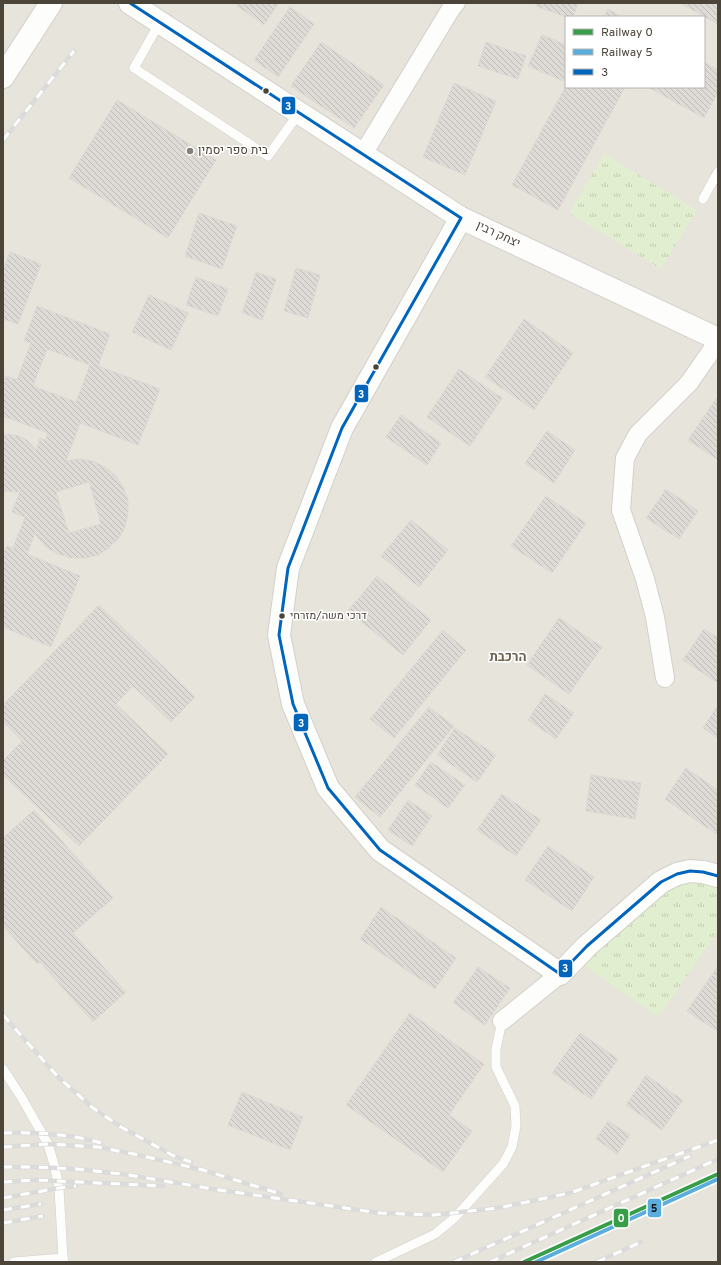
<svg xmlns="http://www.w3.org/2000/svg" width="721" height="1265" font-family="Overpass,Heebo,sans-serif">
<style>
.residential{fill:#e7e4dc;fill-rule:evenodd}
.grass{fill:url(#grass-tufts)}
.building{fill:url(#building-back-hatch);stroke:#dcd9d4;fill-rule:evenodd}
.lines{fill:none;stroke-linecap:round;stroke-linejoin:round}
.service-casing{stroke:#d2d0cb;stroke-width:10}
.minor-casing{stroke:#d2d0cb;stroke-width:20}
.tertiary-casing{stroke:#d2d0cb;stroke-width:24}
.service{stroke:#fdfdfc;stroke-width:9}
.minor{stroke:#fdfdfc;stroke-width:18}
.tertiary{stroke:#fdfdfc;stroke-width:22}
.rail-casing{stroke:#dbdbda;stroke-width:4.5}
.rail{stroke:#fff;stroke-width:3;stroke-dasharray:9;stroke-linecap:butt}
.bus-1-casing{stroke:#fff;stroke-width:6}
.bus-1{stroke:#0065bd;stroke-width:3}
.rail-1-casing{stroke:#fff;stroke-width:7}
.rail-2-casing{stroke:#fff;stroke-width:7}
.rail-1{stroke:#389d48;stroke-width:4}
.rail-2{stroke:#5aaddd;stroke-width:4}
.bus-dot{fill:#4b4439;stroke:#fff;stroke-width:1.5}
.poi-dot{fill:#868178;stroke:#fff;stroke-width:1.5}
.labels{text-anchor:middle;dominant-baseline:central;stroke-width:3;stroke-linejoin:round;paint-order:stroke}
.bus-label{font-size:11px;fill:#4b4439;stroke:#fff;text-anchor:start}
.poi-label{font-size:12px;fill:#4b4439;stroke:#fff;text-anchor:start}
.street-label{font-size:12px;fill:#4b4439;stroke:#fff}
.neighbourhood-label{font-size:13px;font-weight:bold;fill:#6e6250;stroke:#fff}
.line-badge{stroke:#fff;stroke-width:1.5}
.badge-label{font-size:11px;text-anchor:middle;font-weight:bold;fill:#fff}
.pale-badge-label{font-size:11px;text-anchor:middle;font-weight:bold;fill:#111}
</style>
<defs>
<pattern id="grass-tufts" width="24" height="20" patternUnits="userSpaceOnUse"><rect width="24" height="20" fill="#e1eecf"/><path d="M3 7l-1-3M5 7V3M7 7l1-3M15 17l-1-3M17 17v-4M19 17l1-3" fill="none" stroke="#c3cdb2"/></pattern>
<pattern id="building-back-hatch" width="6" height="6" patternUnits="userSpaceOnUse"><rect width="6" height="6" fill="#dedbd6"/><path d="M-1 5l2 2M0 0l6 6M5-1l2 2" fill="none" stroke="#c0bdb8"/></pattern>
</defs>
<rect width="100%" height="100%" fill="#f4f2ee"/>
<path class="residential" d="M 3,3 L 718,3 L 718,1262 L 3,1262 ZM 566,17 L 704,17 L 704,87 L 566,87 Z"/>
<g class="grass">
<path d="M 604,154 L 697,210 L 661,269 L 569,213 Z"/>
<path d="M 718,876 L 718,931 L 658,1017 L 575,959 L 661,882 Z"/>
</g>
<g class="building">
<path d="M 239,3 L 279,3 L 264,25 L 237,6 Z"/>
<path d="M 537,3 L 578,3 L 573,17 L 566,17 L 536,6 Z"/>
<path d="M 680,3 L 718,3 L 718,24 Z"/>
<path d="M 290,7 L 314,24 L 278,77 L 254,60 Z"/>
<path d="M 608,9 L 622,17 L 604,17 Z"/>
<path d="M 542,35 L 566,45 L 566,75 L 563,81 L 528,66 Z"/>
<path d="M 321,42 L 384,85 L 354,128 L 291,86 Z"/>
<path d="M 486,42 L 526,56 L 518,79 L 478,66 Z"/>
<path d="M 704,62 L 718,70 L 718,92 L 704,118 L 648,87 L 704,87 Z"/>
<path d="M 454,83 L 496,101 L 465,175 L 423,157 Z"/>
<path d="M 566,86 L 566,87 L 625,87 L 558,210 L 512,185 Z"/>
<path d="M 117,100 L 216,160 L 168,238 L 69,178 Z"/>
<path d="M 199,213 L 237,226 L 222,269 L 185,256 Z"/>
<path d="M 10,252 L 41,264 L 18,324 L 3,319 L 3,270 Z"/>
<path d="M 296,268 L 320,275 L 308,318 L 284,311 Z"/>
<path d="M 256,272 L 276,279 L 262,320 L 242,313 Z"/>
<path d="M 196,277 L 228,289 L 218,316 L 186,305 Z"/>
<path d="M 149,295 L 188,313 L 171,350 L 132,332 Z"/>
<path d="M 37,306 L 110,334 L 98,366 L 160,389 L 138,445 L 80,423 L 66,461 L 79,459 L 93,461 L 105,467 L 116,476 L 123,487 L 128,500 L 128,513 L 125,527 L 119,538 L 109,548 L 98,555 L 85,558 L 71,558 L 58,554 L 46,547 L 37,537 L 35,533 L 27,554 L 80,576 L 51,647 L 3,627 L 3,554 L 7,546 L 13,548 L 25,517 L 12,512 L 20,491 L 16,492 L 3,491 L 3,436 L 9,434 L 19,436 L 27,440 L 36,450 L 40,438 L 45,440 L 48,433 L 3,416 L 3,383 L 6,376 L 17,380 L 31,343 L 24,341 ZM 47,349 L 90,365 L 76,402 L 33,386 ZM 89,482 L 101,524 L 69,533 L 56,492 Z"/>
<path d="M 524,319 L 573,353 L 534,410 L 485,377 Z"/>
<path d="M 459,369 L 502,398 L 470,446 L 427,417 Z"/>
<path d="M 716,399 L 718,400 L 718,460 L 688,440 Z"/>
<path d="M 401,415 L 441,443 L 427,465 L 386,437 Z"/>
<path d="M 547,431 L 575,450 L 554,483 L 525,463 Z"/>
<path d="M 666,489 L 698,511 L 679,539 L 646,518 Z"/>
<path d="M 546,496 L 586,523 L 552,573 L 511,546 Z"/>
<path d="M 411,520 L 448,550 L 419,587 L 381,556 Z"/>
<path d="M 377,576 L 431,620 L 403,655 L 348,611 Z"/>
<path d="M 99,605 L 195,697 L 171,722 L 133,686 L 116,704 L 168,754 L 79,846 L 3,775 L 3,761 L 22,741 L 3,722 L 3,705 Z"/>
<path d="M 559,618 L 602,647 L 569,694 L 527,665 Z"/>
<path d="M 704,629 L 718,638 L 718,683 L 683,660 Z"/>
<path d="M 443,630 L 466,650 L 394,738 L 370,719 Z"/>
<path d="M 545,694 L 574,713 L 556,739 L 528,720 Z"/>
<path d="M 718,705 L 718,738 L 703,728 Z"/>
<path d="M 429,707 L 454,726 L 380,817 L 355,797 Z"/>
<path d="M 455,728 L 496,755 L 477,782 L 437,755 Z"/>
<path d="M 431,762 L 465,785 L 448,808 L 415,785 Z"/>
<path d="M 686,768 L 718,790 L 718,835 L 665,799 Z"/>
<path d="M 591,775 L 641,783 L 635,819 L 586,811 Z"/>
<path d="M 502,794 L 541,820 L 516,856 L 477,830 Z"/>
<path d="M 408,800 L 432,816 L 412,846 L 388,830 Z"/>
<path d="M 34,810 L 113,898 L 73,933 L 126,992 L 93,1022 L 40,962 L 37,964 L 3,926 L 3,838 Z"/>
<path d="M 548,846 L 594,877 L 572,911 L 525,880 Z"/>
<path d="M 381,907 L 456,958 L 435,989 L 360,939 Z"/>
<path d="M 718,966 L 718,1032 L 687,1011 Z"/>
<path d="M 478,967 L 510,988 L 485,1025 L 453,1003 Z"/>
<path d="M 410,1013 L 484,1064 L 449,1115 L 472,1131 L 443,1172 L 346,1105 Z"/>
<path d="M 580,1033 L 618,1059 L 591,1099 L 552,1073 Z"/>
<path d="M 646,1075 L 683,1100 L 662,1130 L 626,1105 Z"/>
<path d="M 242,1092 L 303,1117 L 290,1150 L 228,1125 Z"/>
<path d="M 608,1121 L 630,1135 L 617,1154 L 596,1139 Z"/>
</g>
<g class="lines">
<defs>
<g id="service">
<path d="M 160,22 L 134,68 L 268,156 L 299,113"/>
<path d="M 703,199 L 718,172"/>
<path d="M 3,1069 L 20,1095 L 48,1144 L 55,1168 L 59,1188 L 63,1258 L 64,1262"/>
<path d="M 14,1262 L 63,1258"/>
<path d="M 376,1262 L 435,1234 L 452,1220 L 460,1212 L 503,1164 L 512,1147 L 516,1126 L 515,1106 L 496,1067 L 496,1049 L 502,1021"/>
</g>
<g id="minor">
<path d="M 363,154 L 452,7 L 456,3"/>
<path d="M 665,678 L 655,617 L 645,579 L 621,510 L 625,458 L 638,434 L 689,383 L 718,341"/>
<path d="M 502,1021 L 560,974"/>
</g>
<g id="tertiary">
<path d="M 130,3 L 461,218 L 718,339"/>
<path d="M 3,77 L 51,3"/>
<path d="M 461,218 L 342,428 L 288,568 L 279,635 L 293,704 L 328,788 L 380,850 L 560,974 L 587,946 L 661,882 L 677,874 L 690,871 L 703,872 L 718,876"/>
</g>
</defs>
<use href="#service" class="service-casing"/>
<use href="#minor" class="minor-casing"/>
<use href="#tertiary" class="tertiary-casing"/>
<use href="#service" class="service"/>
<use href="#minor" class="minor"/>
<use href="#tertiary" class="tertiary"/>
<defs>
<g id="rail">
<path d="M 3,140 L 74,51"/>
<path d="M 3,1015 L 58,1077 L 93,1108 L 121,1127 L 174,1156 L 191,1162"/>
<path d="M 3,1133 C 36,1132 70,1134 101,1143"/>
<path d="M 3,1147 L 48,1144 L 98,1147 L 134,1154 L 203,1170 L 281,1194"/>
<path d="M 3,1167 L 35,1167 L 77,1169 L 122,1174 L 219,1190 L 380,1213 L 434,1215 L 498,1208 L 570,1193 L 718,1140"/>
<path d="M 3,1182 L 35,1180 L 163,1186"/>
<path d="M 3,1198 L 59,1188 L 76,1186"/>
<path d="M 3,1210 L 41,1204"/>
<path d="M 3,1223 L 43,1216"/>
<path d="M 454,1262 L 690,1156"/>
<path d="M 490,1262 L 718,1159"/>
<path d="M 597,1262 L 641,1242"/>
</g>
</defs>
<use href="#rail" class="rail-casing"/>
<use href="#rail" class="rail"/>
<defs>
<path id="bus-1" d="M 130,3 L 461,218 L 342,428 L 288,568 L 279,635 L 293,704 L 328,788 L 380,850 L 560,974 L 587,946 L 661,882 L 677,874 L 690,871 L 703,872 L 718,876"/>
</defs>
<use href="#bus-1" class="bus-1-casing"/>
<use href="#bus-1" class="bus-1"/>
<defs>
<path id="rail-1" d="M 524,1262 L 718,1174"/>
<path id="rail-2" d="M 536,1262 L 718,1179"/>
</defs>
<use href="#rail-1" class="rail-1-casing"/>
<use href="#rail-2" class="rail-2-casing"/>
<use href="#rail-1" class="rail-1"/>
<use href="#rail-2" class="rail-2"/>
</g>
<g class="bus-dot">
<circle cx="266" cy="91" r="3.5"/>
<circle cx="376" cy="367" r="3.5"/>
<circle cx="282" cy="616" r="3.5"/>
</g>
<circle class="poi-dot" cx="190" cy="151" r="4"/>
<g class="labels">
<g class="bus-label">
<text x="290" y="616">דרכי משה/מזרחי</text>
</g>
<g class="poi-label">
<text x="198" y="151">בית ספר יסמין</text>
</g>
<g class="street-label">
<text transform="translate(498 235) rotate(25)">יצחק רבין</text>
</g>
<g class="neighbourhood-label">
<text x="508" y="658">הרכבת</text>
</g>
</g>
<g class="line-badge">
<rect x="281" y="96" width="15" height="19" rx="4" fill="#0065bd"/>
<rect x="354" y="384" width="15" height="19" rx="4" fill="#0065bd"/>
<rect x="293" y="713" width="16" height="19" rx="4" fill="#0065bd"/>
<rect x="558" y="959" width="15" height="19" rx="4" fill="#0065bd"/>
<rect x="647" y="1198" width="15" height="20" rx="4" fill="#5aaddd"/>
<rect x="613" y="1208" width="16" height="20" rx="4" fill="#389d48"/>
</g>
<g class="badge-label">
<text x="288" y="110">3</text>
<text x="361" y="398">3</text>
<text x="301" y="727">3</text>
<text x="565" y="972">3</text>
<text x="621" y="1222">0</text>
</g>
<g class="pale-badge-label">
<text x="654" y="1212">5</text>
</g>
<rect width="721" height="1265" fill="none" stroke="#4b4439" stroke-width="8"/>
<rect x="565" y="16" width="140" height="72" fill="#ffffff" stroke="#b7b4b0"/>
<rect x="573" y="29" width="20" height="6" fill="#389d48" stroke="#b7b4b0"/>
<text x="601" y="36" font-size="12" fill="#4b4439">Railway 0</text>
<rect x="573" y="49" width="20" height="6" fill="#5aaddd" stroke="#b7b4b0"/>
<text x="601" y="56" font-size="12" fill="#4b4439">Railway 5</text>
<rect x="573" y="69" width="20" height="6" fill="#0065bd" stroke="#b7b4b0"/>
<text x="601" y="76" font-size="12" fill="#4b4439">3</text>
</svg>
